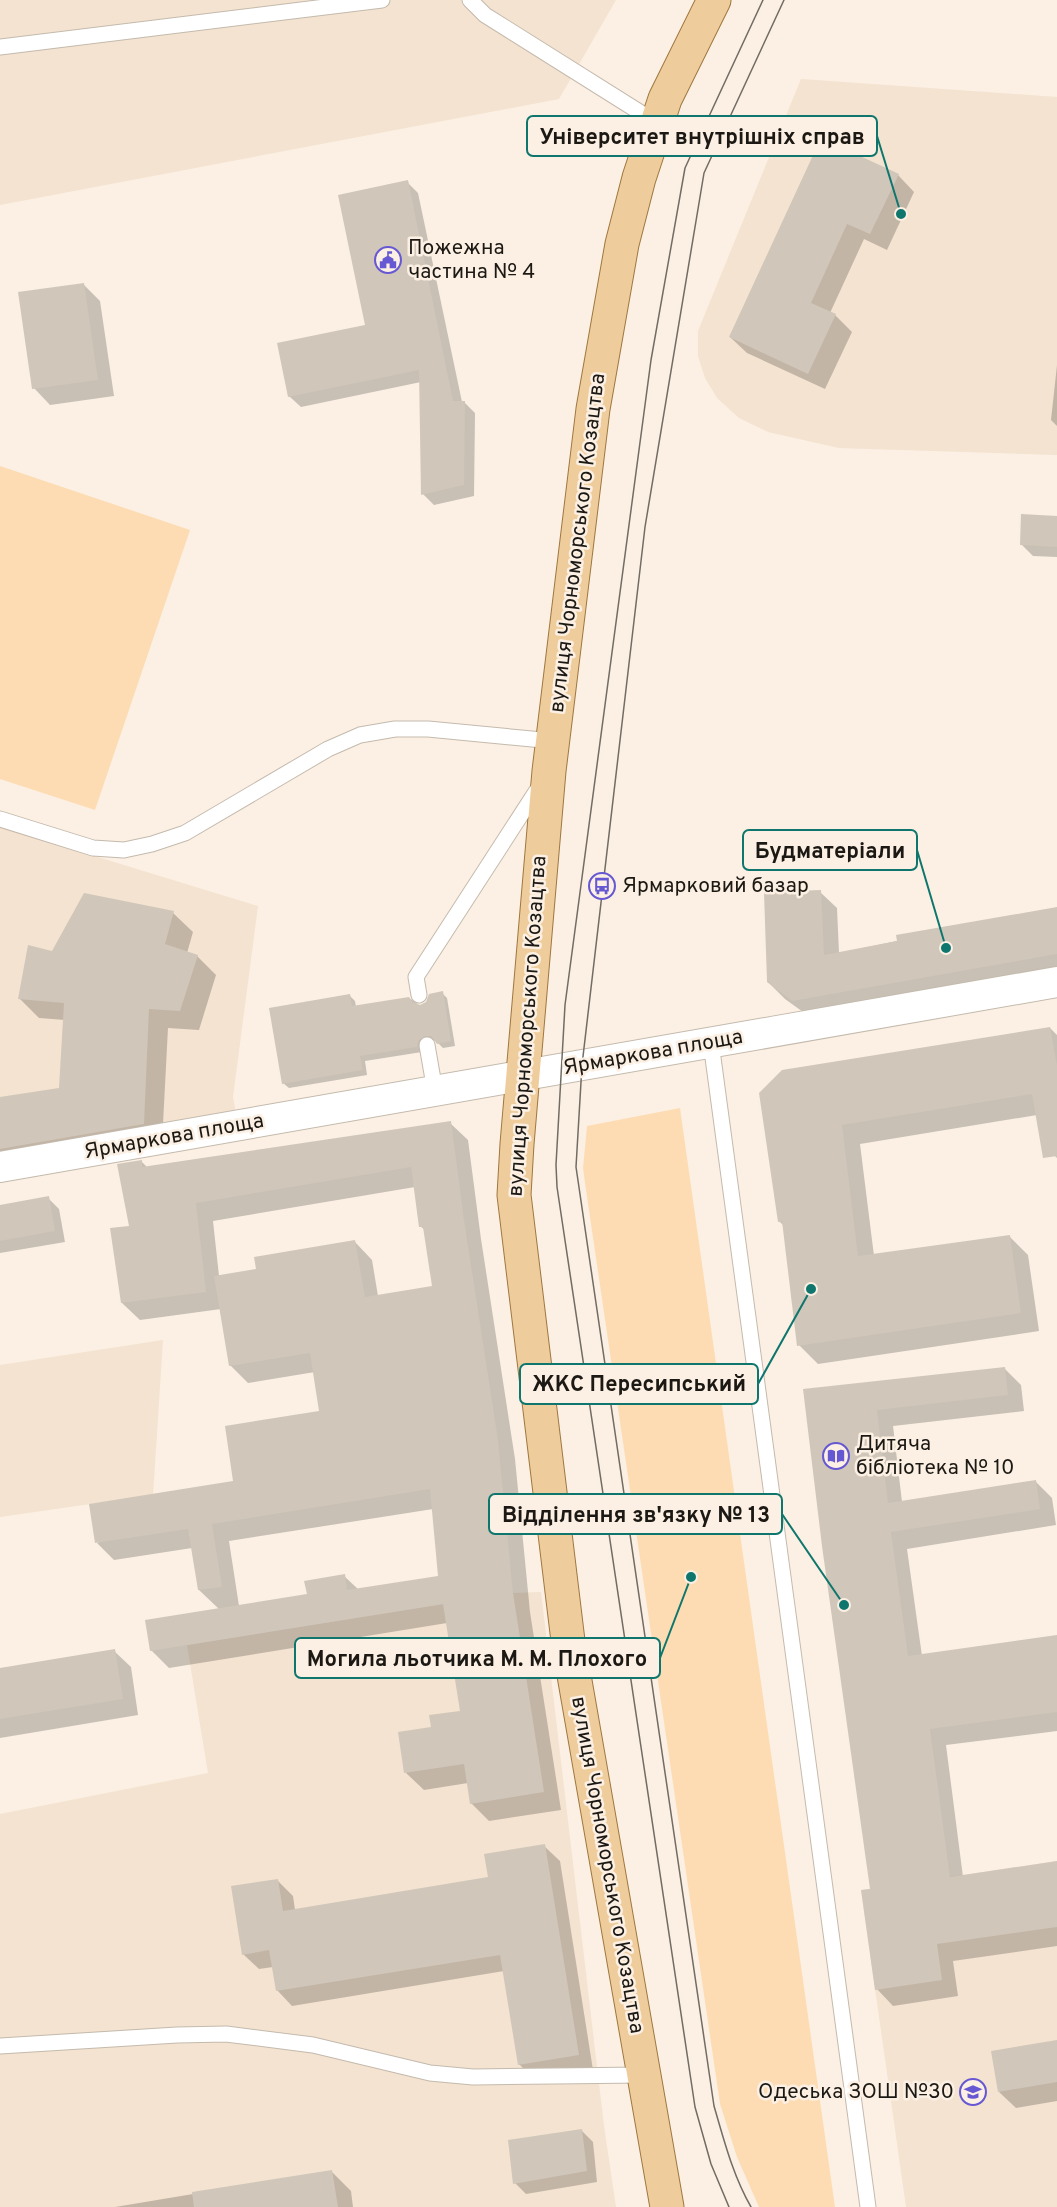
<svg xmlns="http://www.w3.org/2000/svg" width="1057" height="2207" font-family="Overpass,sans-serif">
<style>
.built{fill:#f3e3d0}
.green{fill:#fddcb3}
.shadow{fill:#0003;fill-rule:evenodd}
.building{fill:#d0c6b9}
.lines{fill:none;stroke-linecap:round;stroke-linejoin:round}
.lane-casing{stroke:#c4baad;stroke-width:17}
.street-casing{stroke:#c4baad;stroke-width:32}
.primary-casing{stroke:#9e7740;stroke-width:35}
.lane{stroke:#fff;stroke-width:15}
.street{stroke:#fff;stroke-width:30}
.primary{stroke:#efcc9b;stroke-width:33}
.tram{stroke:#726c63;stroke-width:1.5}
.labels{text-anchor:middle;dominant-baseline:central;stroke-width:5;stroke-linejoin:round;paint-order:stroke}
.poi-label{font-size:21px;fill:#1c1914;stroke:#fbf0e3;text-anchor:start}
.street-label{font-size:21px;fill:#1c1914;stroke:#fbf0e3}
.leader{fill:none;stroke:#0f766e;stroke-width:2}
.callout-dot{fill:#0f766e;stroke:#fbf0e3;stroke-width:2}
.callout{fill:#fbf0e3;stroke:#0f766e;stroke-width:2}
.callout-label{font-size:22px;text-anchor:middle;font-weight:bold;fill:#1c1914}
</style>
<rect width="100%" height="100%" fill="#fbf0e3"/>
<g class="built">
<path d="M 0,0 L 616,0 L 559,99 L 0,205 Z"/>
<path d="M 801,79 L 1057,97 L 1057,455 L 839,448 L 768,432 L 739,418 L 717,398 L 705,378 L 698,356 L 698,331 Z"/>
<path d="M 0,827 L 258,906 L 233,1097 L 240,1136 L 0,1182 Z"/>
<path d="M 163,1340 L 153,1495 L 0,1517 L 0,1365 Z"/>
<path d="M 541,1592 L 604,2126 L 616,2207 L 0,2207 L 0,1814 L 208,1773 L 187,1645 L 513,1593 Z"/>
<path d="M 1057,1861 L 1057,2207 L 906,2207 L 861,1890 Z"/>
</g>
<g class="green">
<path d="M 0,466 L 190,530 L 95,810 L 0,779 Z"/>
<path d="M 680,1108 L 835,2207 L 759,2207 L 737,2157 L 720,2104 L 585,1183 L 583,1168 L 587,1126 Z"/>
</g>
<g class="shadow">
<path d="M 821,140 L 898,175 L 914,192 L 887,250 L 864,239 L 830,313 L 835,315 L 852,332 L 825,389 L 747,353 L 730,337 Z"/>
<path d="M 407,182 L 418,193 L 462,402 L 464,402 L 475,413 L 474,496 L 434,505 L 423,494 L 421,382 L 301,407 L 289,396 L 367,326 Z"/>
<path d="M 83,284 L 100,301 L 114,396 L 50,405 L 34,388 Z"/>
<path d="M 1057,365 L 1057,426 L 1051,420 Z"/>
<path d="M 1057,517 L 1057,557 L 1033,556 L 1021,544 Z"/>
<path d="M 820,892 L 837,908 L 839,953 L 1057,908 L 1057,973 L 810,1017 L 785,999 L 768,982 Z"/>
<path d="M 173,913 L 193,932 L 187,953 L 197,956 L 216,975 L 199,1030 L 168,1028 L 162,1143 L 0,1171 L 0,1109 L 61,1090 L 65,1020 L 39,1018 L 20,999 L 52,953 Z"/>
<path d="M 442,993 L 447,998 L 455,1046 L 443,1048 L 436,1041 L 430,1040 L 422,1052 L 365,1061 L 367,1075 L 289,1088 L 283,1083 L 350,996 L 355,1001 L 356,1007 L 409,998 L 420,1006 Z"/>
<path d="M 1050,1028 L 1057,1035 L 1057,1158 L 1042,1143 L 1037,1115 L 860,1144 L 874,1256 L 1009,1236 L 1028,1255 L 1039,1331 L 818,1364 L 799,1345 L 784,1226 L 779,1221 L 761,1094 Z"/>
<path d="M 450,1123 L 468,1140 L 481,1239 L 515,1459 L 530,1612 L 561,1810 L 489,1821 L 471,1803 L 468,1783 L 424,1790 L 406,1773 L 432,1728 L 462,1712 L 447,1623 L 169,1668 L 151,1650 L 219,1609 L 199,1590 L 192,1548 L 114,1560 L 97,1543 L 235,1482 L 321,1412 L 315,1372 L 248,1383 L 230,1365 L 221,1309 L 140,1320 L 122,1303 L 141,1161 L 147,1167 ZM 415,1187 L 420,1226 L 425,1230 L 434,1288 L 378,1296 L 372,1260 L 355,1242 L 258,1270 L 219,1276 L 213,1221 ZM 433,1509 L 440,1577 L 359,1590 L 344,1576 L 308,1595 L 239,1606 L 229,1541 Z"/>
<path d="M 48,1198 L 59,1209 L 65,1242 L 0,1253 L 0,1206 Z"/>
<path d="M 1004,1368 L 1021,1385 L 1024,1411 L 893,1426 L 902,1502 L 1035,1481 L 1052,1498 L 1056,1525 L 907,1549 L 922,1656 L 1057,1637 L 1057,1731 L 946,1745 L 963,1877 L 1057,1863 L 1057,1946 L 953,1961 L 958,1996 L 893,2006 L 877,1989 L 872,1890 L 804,1390 Z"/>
<path d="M 114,1651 L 131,1667 L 138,1715 L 0,1738 L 0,1670 Z"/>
<path d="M 544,1846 L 560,1861 L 593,2070 L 534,2079 L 519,2064 L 504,1971 L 292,2006 L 277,1990 L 273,1967 L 259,1969 L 243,1954 L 278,1881 L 293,1896 L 295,1910 L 489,1879 Z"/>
<path d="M 1057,2042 L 1057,2101 L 1016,2108 L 999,2092 Z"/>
<path d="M 582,2131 L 593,2142 L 597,2182 L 526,2194 L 515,2183 Z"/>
<path d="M 331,2171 L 351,2191 L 353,2207 L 115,2207 Z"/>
</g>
<g class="building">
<path d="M 821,138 L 899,174 L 870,234 L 847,224 L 811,303 L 836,314 L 808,374 L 729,337 Z"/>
<path d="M 408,180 L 453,401 L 465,401 L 464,485 L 421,495 L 419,370 L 288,397 L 277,343 L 365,325 L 338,195 Z"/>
<path d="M 84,283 L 98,380 L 32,389 L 18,292 Z"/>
<path d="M 1021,514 L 1057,516 L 1057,547 L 1020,545 Z"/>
<path d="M 821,890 L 824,955 L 897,941 L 896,935 L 1057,907 L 1057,954 L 792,1001 L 767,982 L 764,892 Z"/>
<path d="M 84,893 L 174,911 L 165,944 L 198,955 L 180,1011 L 149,1009 L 144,1124 L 0,1149 L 0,1097 L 59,1088 L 64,1003 L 18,999 L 28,945 L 52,951 Z"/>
<path d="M 443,991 L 451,1041 L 437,1044 L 431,1036 L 425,1036 L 418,1041 L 417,1047 L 360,1056 L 363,1070 L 282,1084 L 269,1008 L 350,994 L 352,1006 L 409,997 L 412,1002 L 420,1005 L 426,1002 L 429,994 Z"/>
<path d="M 1050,1027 L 1057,1065 L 1057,1156 L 1043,1158 L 1032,1094 L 842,1125 L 858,1256 L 1010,1235 L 1021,1313 L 797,1346 L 782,1221 L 778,1222 L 759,1093 L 782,1070 Z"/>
<path d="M 451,1121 L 464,1220 L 498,1440 L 513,1593 L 544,1792 L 470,1804 L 464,1764 L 404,1773 L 398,1732 L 431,1727 L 429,1715 L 460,1711 L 443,1604 L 150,1651 L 145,1620 L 307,1594 L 304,1581 L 345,1574 L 347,1590 L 438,1576 L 430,1489 L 212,1524 L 222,1587 L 198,1590 L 188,1529 L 95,1543 L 89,1504 L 233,1481 L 225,1426 L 319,1411 L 310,1353 L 229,1366 L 214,1276 L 256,1269 L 254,1257 L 355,1240 L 365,1297 L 432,1286 L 423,1227 L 419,1227 L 411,1167 L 196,1203 L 206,1292 L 121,1303 L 110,1228 L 129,1226 L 117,1164 L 142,1160 L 142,1167 Z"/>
<path d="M 49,1196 L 55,1231 L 0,1241 L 0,1205 Z"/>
<path d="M 1005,1367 L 1008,1395 L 877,1410 L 888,1503 L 1036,1480 L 1040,1509 L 891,1532 L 908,1656 L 1057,1635 L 1057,1712 L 930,1729 L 950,1877 L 1057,1861 L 1057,1927 L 937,1944 L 942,1980 L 875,1990 L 861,1890 L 870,1889 L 822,1546 L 803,1389 Z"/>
<path d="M 115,1649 L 123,1699 L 0,1719 L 0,1668 Z"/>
<path d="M 545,1844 L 579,2055 L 518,2065 L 500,1955 L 276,1991 L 269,1950 L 242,1955 L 231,1886 L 278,1879 L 283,1911 L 488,1877 L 484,1854 Z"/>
<path d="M 1057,2040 L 1057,2082 L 998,2092 L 991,2051 Z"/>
<path d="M 582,2129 L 587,2171 L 513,2184 L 508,2140 Z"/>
<path d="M 332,2170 L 338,2207 L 194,2207 L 192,2192 Z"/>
</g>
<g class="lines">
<defs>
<g id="lane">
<path d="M 470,0 L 485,15 L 657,123"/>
<path d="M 0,47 L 382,0"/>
<path d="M 0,819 L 93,848 L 124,850 L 152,844 L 185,833 L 328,749 L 360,735 L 395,729 L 428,729 L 553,741"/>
<path d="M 419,995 L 416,977 L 541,784"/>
<path d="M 711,1043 L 868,2207"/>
<path d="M 427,1045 L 435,1091"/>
<path d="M 0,2046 L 177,2035 L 226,2034 L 313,2045 L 430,2073 L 473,2077 L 643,2075"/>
</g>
<path id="street" d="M 0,1167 L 1057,982"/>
<path id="primary" d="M 667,2207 L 568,1641 L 514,1195 L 517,1144 L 549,771 L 593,409 L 622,244 L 639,178 L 665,99 L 714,0"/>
</defs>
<use href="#lane" class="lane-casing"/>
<use href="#street" class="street-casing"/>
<use href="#primary" class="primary-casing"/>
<use href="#lane" class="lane"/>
<use href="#street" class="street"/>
<use href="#primary" class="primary"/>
<g class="tram">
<path d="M 729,2207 L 711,2164 L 695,2107 L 557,1187 L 556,1165 L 565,1005 L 651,360 L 685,168 L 763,0"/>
<path d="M 751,2207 C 733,2176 724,2140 714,2106 L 576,1167 L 582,1065 L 645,527 L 704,173 L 784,0"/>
</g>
</g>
<defs>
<symbol id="civic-ring" viewBox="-11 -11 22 22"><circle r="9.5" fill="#fbf0e3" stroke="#6658d2" stroke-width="1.5"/><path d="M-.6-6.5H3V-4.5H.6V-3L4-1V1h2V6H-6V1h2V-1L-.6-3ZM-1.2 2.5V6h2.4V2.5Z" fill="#6658d2"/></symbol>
<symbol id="bus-ring" viewBox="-11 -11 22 22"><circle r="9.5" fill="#fbf0e3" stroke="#6658d2" stroke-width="1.5"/><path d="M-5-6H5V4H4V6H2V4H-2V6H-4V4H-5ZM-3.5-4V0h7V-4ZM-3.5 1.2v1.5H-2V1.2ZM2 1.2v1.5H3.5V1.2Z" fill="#6658d2"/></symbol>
<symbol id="library-ring" viewBox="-11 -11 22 22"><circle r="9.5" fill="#fbf0e3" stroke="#6658d2" stroke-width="1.5"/><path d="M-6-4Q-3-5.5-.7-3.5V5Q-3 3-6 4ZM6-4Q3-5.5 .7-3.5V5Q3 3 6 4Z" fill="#6658d2"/></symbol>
<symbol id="school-ring" viewBox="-11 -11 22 22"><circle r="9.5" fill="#fbf0e3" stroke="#6658d2" stroke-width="1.5"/><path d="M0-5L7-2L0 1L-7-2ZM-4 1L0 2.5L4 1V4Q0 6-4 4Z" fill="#6658d2"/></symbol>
</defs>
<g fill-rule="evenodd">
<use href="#civic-ring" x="373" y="245" width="30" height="30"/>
<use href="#bus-ring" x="587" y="871" width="30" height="30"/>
<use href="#library-ring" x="821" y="1441" width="30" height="30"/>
<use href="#school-ring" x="958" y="2077" width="30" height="30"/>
</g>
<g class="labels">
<g class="poi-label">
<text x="408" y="248">Пожежна<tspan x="408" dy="24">частина № 4</tspan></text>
<text x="622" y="886">Ярмарковий базар</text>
<text x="856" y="1444">Дитяча<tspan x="856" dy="24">бібліотека № 10</tspan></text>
<text x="954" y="2092" text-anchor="end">Одеська ЗОШ №30</text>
</g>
<g class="street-label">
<text transform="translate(578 543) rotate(-83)">вулиця Чорноморського Козацтва</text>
<text transform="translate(528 1026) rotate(-86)">вулиця Чорноморського Козацтва</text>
<text transform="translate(653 1053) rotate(-10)">Ярмаркова площа</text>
<text transform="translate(174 1137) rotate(-10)">Ярмаркова площа</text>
<text transform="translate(607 1865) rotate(80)">вулиця Чорноморського Козацтва</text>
</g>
</g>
<path class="leader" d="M901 214L877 136M946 948L917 850M811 1289L758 1384M844 1605L782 1514M691 1577L660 1658"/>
<g class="callout-dot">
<circle cx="901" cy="214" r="6"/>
<circle cx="946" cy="948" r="6"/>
<circle cx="811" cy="1289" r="6"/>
<circle cx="844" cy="1605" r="6"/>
<circle cx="691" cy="1577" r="6"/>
</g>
<g class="callout">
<rect x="527" y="116" width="350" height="40" rx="6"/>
<rect x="743" y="830" width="174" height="40" rx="6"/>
<rect x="520" y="1364" width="238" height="40" rx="6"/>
<rect x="489" y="1494" width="293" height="40" rx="6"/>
<rect x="295" y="1638" width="365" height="40" rx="6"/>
</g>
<g class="callout-label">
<text x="702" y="144">Університет внутрішніх справ</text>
<text x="830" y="858">Будматеріали</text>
<text x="639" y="1391">ЖКС Пересипський</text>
<text x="636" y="1522">Відділення зв'язку № 13</text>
<text x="477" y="1666">Могила льотчика М. М. Плохого</text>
</g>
</svg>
